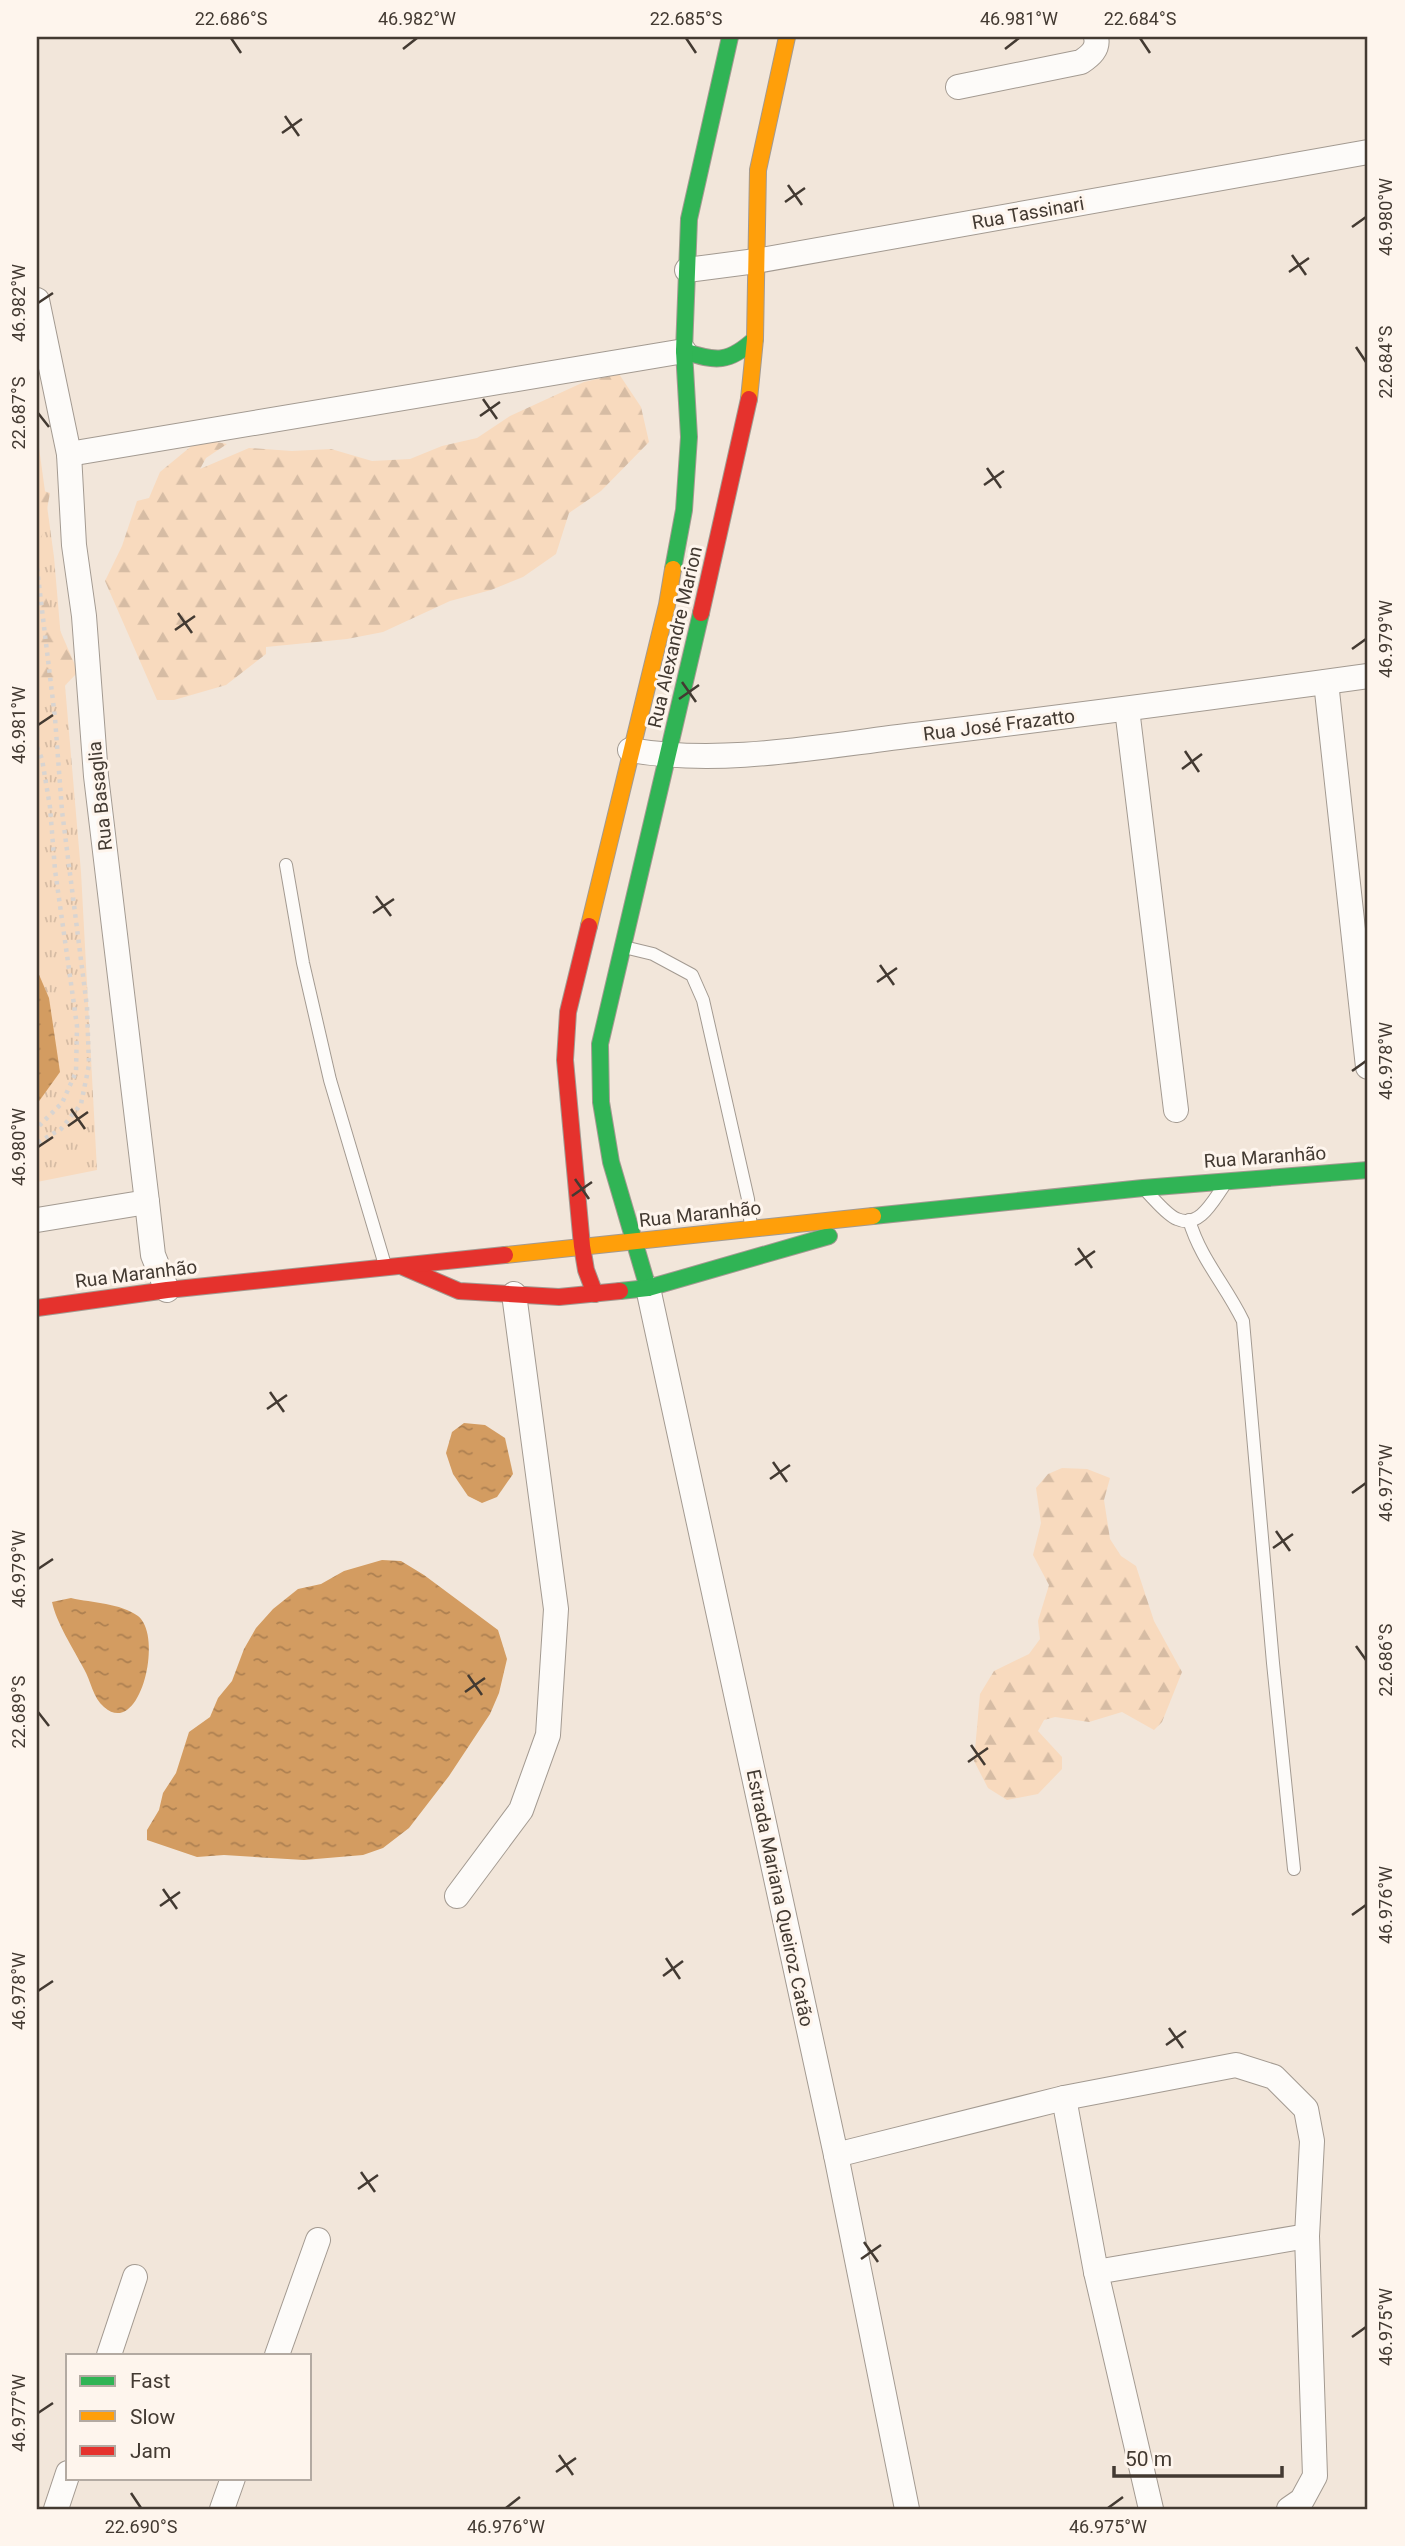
<svg xmlns="http://www.w3.org/2000/svg" width="1405" height="2546" font-family="Roboto,sans-serif">
<style>
.grass{fill:url(#grass-tufts)}
.forest{fill:url(#forest-firs)}
.water{fill:url(#water-ripples)}
.lines{fill:none;stroke-linecap:round;stroke-linejoin:round}
.lane-casing{stroke:#a39a91;stroke-width:14}
.street-casing{stroke:#a39a91;stroke-width:26}
.fast-casing{stroke:#a39a91;stroke-width:18}
.slow-casing{stroke:#a39a91;stroke-width:18}
.jam-casing{stroke:#a39a91;stroke-width:18}
.path{stroke:#d8d4d1;stroke-width:4.5;stroke-dasharray:3.5 5;stroke-linecap:butt}
.lane{stroke:#fdfbf9;stroke-width:12}
.street{stroke:#fdfbf9;stroke-width:24}
.fast{stroke:#30b455;stroke-width:16}
.slow{stroke:#ff9f0a;stroke-width:16}
.jam{stroke:#e5322d;stroke-width:16}
.ticks{fill:none;stroke:#433a32;stroke-width:2.5}
.labels{text-anchor:middle;dominant-baseline:central;stroke-width:6;stroke-linejoin:round;paint-order:stroke}
.street-label{font-size:19px;fill:#433a32;stroke:#fef5ed}
.neatline{fill:none;stroke:#433a32;stroke-width:2.5}
.ticks-label{font-size:18px;text-anchor:middle;fill:#433a32}
</style>
<defs>
<pattern id="grass-tufts" width="24" height="20" patternUnits="userSpaceOnUse" patternTransform="scale(1.75)"><rect width="24" height="20" fill="#f8dabe"/><path d="M3 7l-1-3M5 7V3M7 7l1-3M15 17l-1-3M17 17v-4M19 17l1-3" fill="none" stroke="#d6bca4"/></pattern>
<pattern id="forest-firs" width="22" height="20" patternUnits="userSpaceOnUse" patternTransform="scale(1.75)"><rect width="22" height="20" fill="#f8dabe"/><path d="M5 1l3.5 6h-7zM16 11l3.5 6h-7z" fill="#d6bca4"/></pattern>
<pattern id="water-ripples" width="26" height="14" patternUnits="userSpaceOnUse" patternTransform="scale(1.75)"><rect width="26" height="14" fill="#d39c61"/><path d="M2 4q2-2 4 0t4 0M15 11q2-2 4 0t4 0" fill="none" stroke="#ad8051"/></pattern>
</defs>
<rect width="100%" height="100%" fill="#f2e6da"/>
<path class="grass" d="M 37,433 L 54,557 L 81,872 L 97,1170 L 37,1182 Z"/>
<g class="forest">
<path d="M 619,374 L 641,407 L 649,442 L 601,491 L 569,513 L 556,554 L 523,577 L 491,590 L 450,601 L 383,632 L 347,639 L 266,647 L 266,654 L 226,685 L 174,700 L 157,700 L 105,581 L 122,546 L 137,501 L 149,498 L 160,472 L 200,439 L 227,444 L 206,458 L 200,469 L 249,448 L 292,451 L 331,449 L 372,461 L 410,459 L 442,446 L 477,438 L 510,416 L 584,382 Z"/>
<path d="M 37,479 L 44,491 L 50,493 L 37,563 Z"/>
<path d="M 37,577 L 78,672 L 54,697 L 37,700 Z"/>
<path d="M 1062,1468 L 1087,1469 L 1110,1478 L 1104,1500 L 1110,1539 L 1121,1556 L 1136,1566 L 1154,1621 L 1182,1672 L 1162,1722 L 1154,1730 L 1122,1712 L 1089,1722 L 1055,1717 L 1044,1720 L 1038,1731 L 1062,1757 L 1062,1769 L 1038,1794 L 1007,1800 L 988,1788 L 974,1761 L 980,1694 L 994,1671 L 1029,1654 L 1040,1639 L 1038,1621 L 1049,1585 L 1033,1555 L 1041,1523 L 1036,1488 L 1048,1474 Z"/>
</g>
<g class="water">
<path d="M 37,970 L 49,998 L 60,1072 L 37,1104 Z"/>
<path d="M 464,1423 L 485,1425 L 505,1438 L 513,1474 L 497,1497 L 482,1503 L 468,1496 L 453,1474 L 446,1453 L 452,1432 Z"/>
<path d="M 382,1560 L 401,1561 L 424,1575 L 498,1630 L 507,1659 L 499,1693 L 490,1714 L 449,1776 L 409,1828 L 383,1848 L 363,1855 L 304,1860 L 224,1855 L 197,1857 L 147,1840 L 147,1830 L 159,1810 L 163,1793 L 176,1773 L 189,1732 L 210,1717 L 218,1698 L 232,1681 L 244,1649 L 256,1628 L 273,1609 L 298,1589 L 321,1584 L 344,1571 Z"/>
<path d="M 71,1598 C 93,1603 120,1603 138,1616 C 164,1636 140,1739 104,1707 C 93,1698 91,1681 84,1669 C 74,1650 56,1622 52,1602 Z"/>
</g>
<g class="lines">
<defs>
<g id="lane">
<path d="M 286,865 L 303,963 L 330,1080 L 385,1265"/>
<path d="M 624,947 L 653,954 L 692,975 L 703,1000 L 748,1199 L 751,1228"/>
<path d="M 1148,1193 C 1156,1201 1167,1215 1177,1219 C 1199,1229 1213,1201 1223,1187"/>
<path d="M 1189,1220 C 1201,1260 1225,1284 1243,1321 L 1273,1663 L 1294,1869"/>
</g>
<g id="street">
<path d="M 958,87 L 1081,62 C 1090,56 1099,49 1096,37"/>
<path d="M 687,270 L 756,261 L 1368,152"/>
<path d="M 37,300 L 69,454 L 74,545 L 84,616 L 96,776 L 147,1202 L 153,1255 L 167,1290"/>
<path d="M 69,454 L 684,351"/>
<path d="M 1326,682 L 1368,1067"/>
<path d="M 1127,709 L 1176,1110"/>
<path d="M 630,750 C 724,766 821,746 915,735 C 1066,717 1217,697 1368,676"/>
<path d="M 37,1220 L 147,1202"/>
<path d="M 648,1288 L 836,2155 L 907,2509"/>
<path d="M 457,1896 L 521,1810 L 548,1735 L 556,1609 L 514,1294"/>
<path d="M 1064,2098 L 1096,2272 L 1151,2509"/>
<path d="M 836,2155 L 1064,2098 L 1236,2065 L 1274,2077 L 1306,2109 L 1312,2141 L 1307,2236 L 1315,2476 L 1302,2500 L 1289,2509"/>
<path d="M 1096,2272 L 1307,2236"/>
<path d="M 109,2355 L 135,2277"/>
<path d="M 277,2355 L 318,2240"/>
<path d="M 56,2509 L 68,2473"/>
<path d="M 222,2509 L 233,2478"/>
</g>
<g id="fast">
<path d="M 684,351 C 716,362 729,363 755,339"/>
<path d="M 673,569 L 684,510 L 689,437 L 684,351 L 689,219 L 730,37"/>
<path d="M 873,1216 L 1143,1188 L 1368,1170"/>
<path d="M 648,1288 L 611,1162 L 601,1102 L 600,1044 L 701,613"/>
<path d="M 620,1291 L 648,1288 L 829,1236"/>
</g>
<g id="slow">
<path d="M 749,399 L 755,339 L 758,170 L 787,37"/>
<path d="M 589,926 L 667,605 L 673,569"/>
<path d="M 505,1255 L 873,1216"/>
</g>
<g id="jam">
<path d="M 701,613 L 749,399"/>
<path d="M 589,926 L 568,1012 L 565,1060 L 582,1246 L 586,1270 L 595,1294"/>
<path d="M 403,1267 L 459,1291 L 559,1297 L 620,1291"/>
<path d="M 37,1308 L 167,1290 L 505,1255"/>
</g>
</defs>
<use href="#lane" class="lane-casing"/>
<use href="#street" class="street-casing"/>
<use href="#fast" class="fast-casing"/>
<use href="#slow" class="slow-casing"/>
<use href="#jam" class="jam-casing"/>
<g class="path">
<path d="M 37,568 L 55,718 L 62,811 L 87,1007 L 89,1065 L 81,1104 L 61,1129 L 37,1143"/>
<path d="M 37,747 L 42,759 L 50,807 L 55,870 L 77,1026 L 76,1072 L 62,1103 L 37,1128"/>
</g>
<use href="#lane" class="lane"/>
<use href="#street" class="street"/>
<use href="#fast" class="fast"/>
<use href="#slow" class="slow"/>
<use href="#jam" class="jam"/>
</g>
<path class="ticks" d="M 231,38 L 241,53M 686,38 L 696,53M 1140,38 L 1150,53M 403,49 L 417,38M 1005,49 L 1019,38M 285,116 L 299,136M 282,133 L 302,119M 788,185 L 802,205M 785,202 L 805,188M 1352,227 L 1366,217M 1292,255 L 1306,275M 1289,272 L 1309,258M 38,303 L 53,293M 1356,347 L 1366,362M 483,399 L 497,419M 38,413 L 49,427M 480,416 L 500,402M 987,468 L 1001,488M 984,485 L 1004,471M 178,613 L 192,633M 175,630 L 195,616M 1352,649 L 1366,639M 682,682 L 696,702M 679,699 L 699,685M 38,725 L 53,715M 1185,751 L 1199,772M 1182,769 L 1202,754M 376,896 L 391,916M 373,913 L 394,899M 880,965 L 894,985M 877,982 L 897,968M 1352,1071 L 1366,1061M 71,1109 L 85,1129M 68,1126 L 88,1112M 38,1147 L 53,1137M 575,1179 L 589,1199M 572,1196 L 592,1182M 1078,1248 L 1092,1268M 1075,1265 L 1095,1251M 270,1392 L 284,1412M 267,1409 L 287,1395M 773,1462 L 787,1482M 770,1479 L 790,1465M 1352,1493 L 1366,1483M 1276,1531 L 1290,1551M 1273,1548 L 1293,1534M 38,1569 L 53,1559M 1356,1646 L 1366,1660M 468,1675 L 482,1695M 465,1692 L 485,1678M 38,1712 L 49,1726M 971,1745 L 985,1765M 968,1762 L 988,1748M 163,1889 L 177,1909M 160,1906 L 180,1892M 1352,1915 L 1366,1905M 666,1958 L 680,1979M 663,1976 L 683,1961M 38,1991 L 53,1981M 1169,2028 L 1183,2048M 1166,2045 L 1186,2031M 361,2172 L 375,2192M 358,2189 L 378,2175M 864,2242 L 878,2262M 861,2259 L 881,2245M 1352,2337 L 1366,2327M 38,2413 L 53,2403M 559,2455 L 573,2475M 556,2472 L 576,2458M 131,2493 L 141,2508M 506,2508 L 520,2497M 1108,2508 L 1123,2497"/>
<g class="labels">
<g class="street-label">
<text transform="translate(1028 213) rotate(-10)">Rua Tassinari</text>
<text transform="translate(675 637) rotate(-77)">Rua Alexandre Marion</text>
<text transform="translate(999 725) rotate(-7)">Rua José Frazatto</text>
<text transform="translate(100 796) rotate(-96)">Rua Basaglia</text>
<text transform="translate(1265 1157) rotate(-4)">Rua Maranhão</text>
<text transform="translate(700 1214) rotate(-6)">Rua Maranhão</text>
<text transform="translate(136 1274) rotate(-7)">Rua Maranhão</text>
<text transform="translate(780 1898) rotate(78)">Estrada Mariana Queiroz Catão</text>
</g>
</g>
<rect width="1405" height="2546" fill="none" stroke="#fef5ed" stroke-width="77"/>
<rect x="66" y="2354" width="245" height="126" fill="#fef5ed" stroke="#b3aaa2" stroke-width="2"/>
<rect x="80" y="2376" width="35" height="10" fill="#30b455" stroke="#b3aaa2" stroke-width="2"/>
<text x="130" y="2388" font-size="21" fill="#433a32">Fast</text>
<rect x="80" y="2411" width="35" height="10" fill="#ff9f0a" stroke="#b3aaa2" stroke-width="2"/>
<text x="130" y="2424" font-size="21" fill="#433a32">Slow</text>
<rect x="80" y="2446" width="35" height="10" fill="#e5322d" stroke="#b3aaa2" stroke-width="2"/>
<text x="130" y="2458" font-size="21" fill="#433a32">Jam</text>
<path d="M1114 2466v10h168v-10" fill="none" stroke="#433a32" stroke-width="3.5"/>
<text x="1125" y="2466" font-size="21" fill="#433a32" stroke="#fef5ed" stroke-width="5" paint-order="stroke">50 m</text>
<rect x="38" y="38" width="1328" height="2470" class="neatline"/>
<g class="ticks-label">
<text x="231" y="25">22.686°S</text>
<text x="417" y="25">46.982°W</text>
<text x="686" y="25">22.685°S</text>
<text x="1019" y="25">46.981°W</text>
<text x="1140" y="25">22.684°S</text>
<text transform="translate(1386 217) rotate(-90)" y="6">46.980°W</text>
<text transform="translate(19 303) rotate(-90)" y="6">46.982°W</text>
<text transform="translate(1386 362) rotate(-90)" y="6">22.684°S</text>
<text transform="translate(19 413) rotate(-90)" y="6">22.687°S</text>
<text transform="translate(1386 639) rotate(-90)" y="6">46.979°W</text>
<text transform="translate(19 725) rotate(-90)" y="6">46.981°W</text>
<text transform="translate(1386 1061) rotate(-90)" y="6">46.978°W</text>
<text transform="translate(19 1147) rotate(-90)" y="6">46.980°W</text>
<text transform="translate(1386 1483) rotate(-90)" y="6">46.977°W</text>
<text transform="translate(19 1569) rotate(-90)" y="6">46.979°W</text>
<text transform="translate(1386 1660) rotate(-90)" y="6">22.686°S</text>
<text transform="translate(19 1712) rotate(-90)" y="6">22.689°S</text>
<text transform="translate(1386 1905) rotate(-90)" y="6">46.976°W</text>
<text transform="translate(19 1991) rotate(-90)" y="6">46.978°W</text>
<text transform="translate(1386 2327) rotate(-90)" y="6">46.975°W</text>
<text transform="translate(19 2413) rotate(-90)" y="6">46.977°W</text>
<text x="141" y="2533">22.690°S</text>
<text x="506" y="2533">46.976°W</text>
<text x="1108" y="2533">46.975°W</text>
</g>
</svg>
